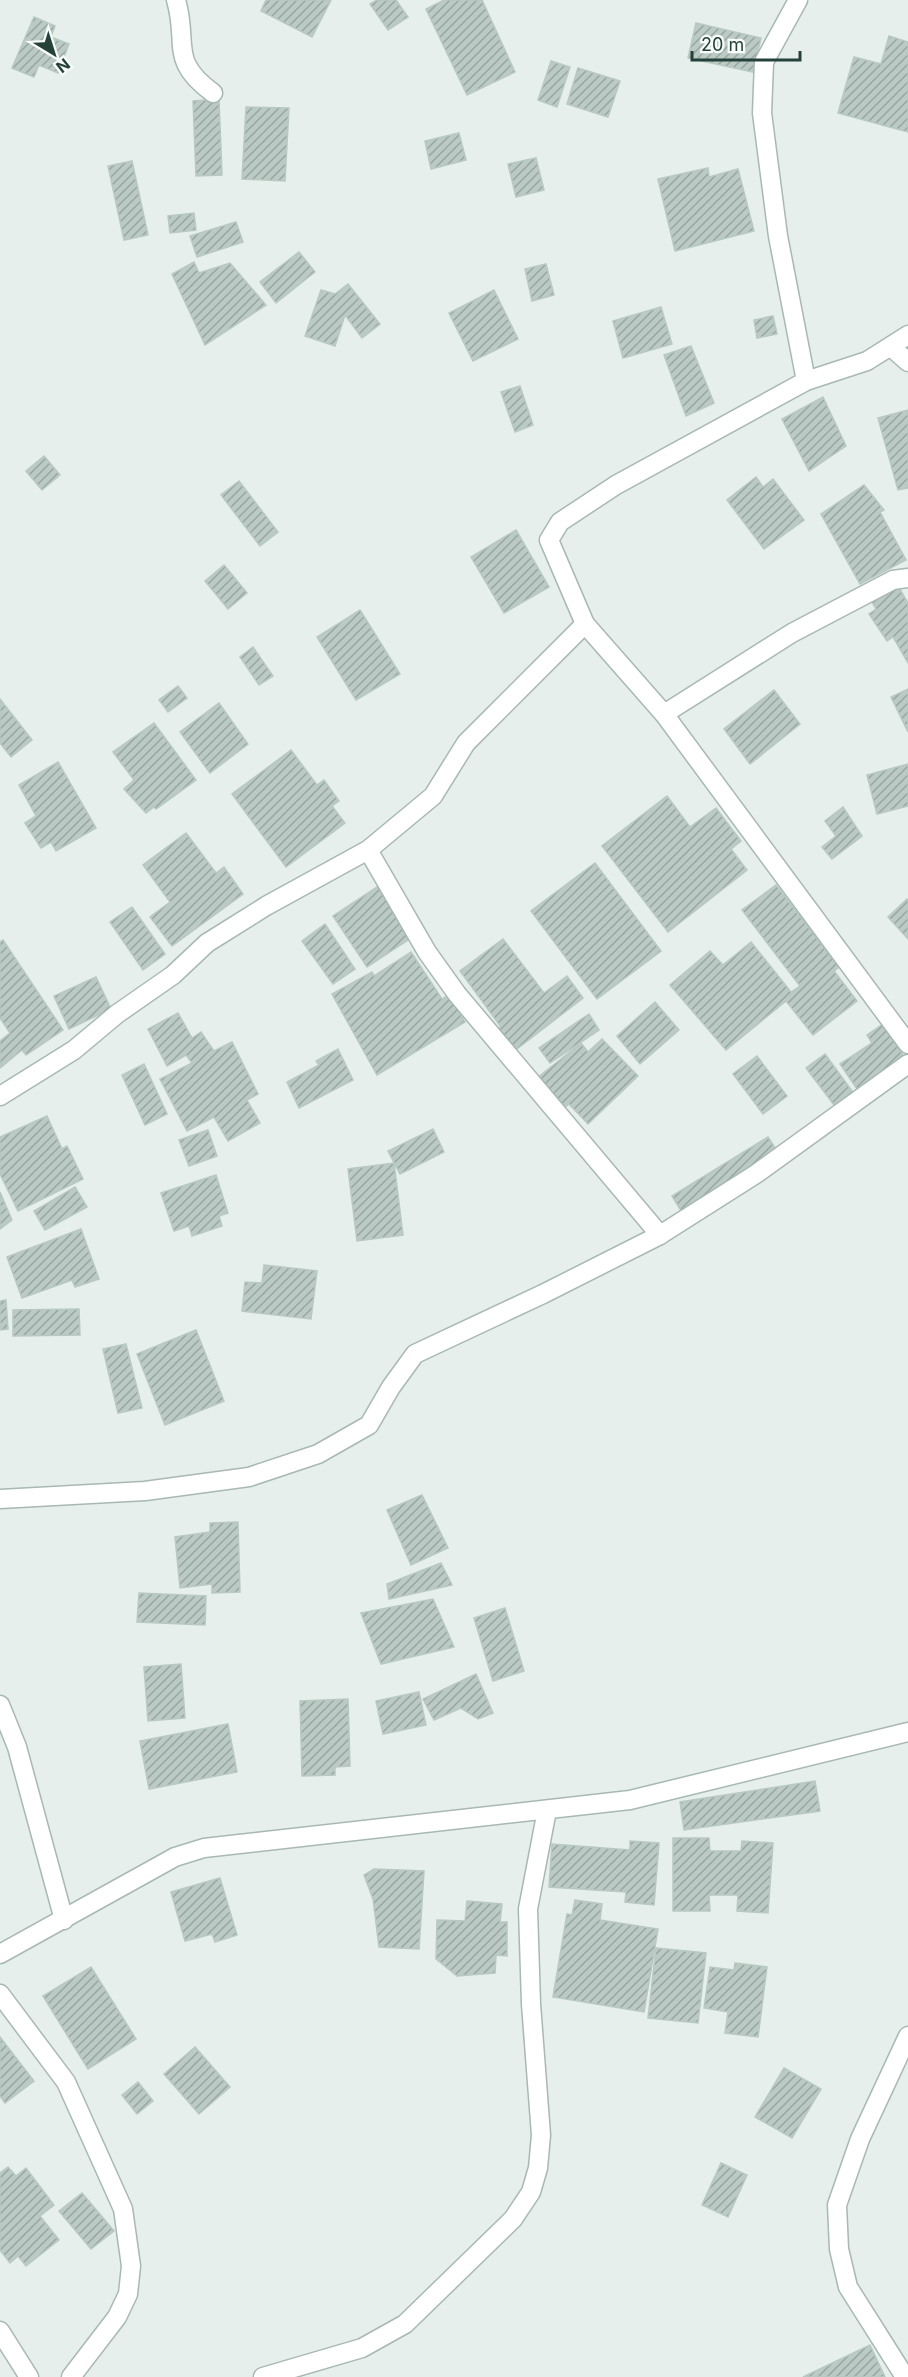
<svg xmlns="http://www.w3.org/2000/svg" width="908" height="2377" font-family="Inter,sans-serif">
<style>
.building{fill:url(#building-hatch);stroke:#b8c9c2;stroke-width:1.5}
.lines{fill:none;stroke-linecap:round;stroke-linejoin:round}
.street-casing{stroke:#a8b8b2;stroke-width:21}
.street{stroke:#fff;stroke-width:18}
</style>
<defs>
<pattern id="building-hatch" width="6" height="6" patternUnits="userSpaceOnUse" patternTransform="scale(1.5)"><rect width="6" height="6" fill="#bbcac4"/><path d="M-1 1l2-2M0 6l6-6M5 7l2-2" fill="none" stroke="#98a6a0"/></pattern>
</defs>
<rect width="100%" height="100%" fill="#e6efeb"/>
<g class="building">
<path d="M 266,0 L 331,0 L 312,37 L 261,11 Z"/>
<path d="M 377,0 L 396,0 L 408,17 L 388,30 L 370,4 Z"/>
<path d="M 444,0 L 482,0 L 515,72 L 467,95 L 426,9 Z"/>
<path d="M 34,17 L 55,26 L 51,37 L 69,44 L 58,73 L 39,65 L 34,77 L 12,68 Z"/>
<path d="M 696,23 L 761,38 L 753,72 L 688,58 Z"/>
<path d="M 889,36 L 908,42 L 908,132 L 838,113 L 854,57 L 881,64 Z"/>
<path d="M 551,61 L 570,67 L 557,107 L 538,100 Z"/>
<path d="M 578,68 L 620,81 L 608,117 L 567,104 Z"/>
<path d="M 219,99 L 222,175 L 196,176 L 193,101 Z"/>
<path d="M 246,107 L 289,108 L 285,181 L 242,179 Z"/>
<path d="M 459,133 L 466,160 L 431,169 L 425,141 Z"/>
<path d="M 536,158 L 544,190 L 516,197 L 508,164 Z"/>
<path d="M 132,161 L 148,235 L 124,240 L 108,166 Z"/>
<path d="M 708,168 L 709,177 L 738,169 L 754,231 L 675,251 L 658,179 Z"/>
<path d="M 194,213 L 196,230 L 170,233 L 168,216 Z"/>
<path d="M 236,222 L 243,242 L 197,257 L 190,236 Z"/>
<path d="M 299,252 L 315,272 L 276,303 L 260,282 Z"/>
<path d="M 194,262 L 199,273 L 230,263 L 266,305 L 205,345 L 172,274 Z"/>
<path d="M 546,264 L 554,295 L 532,301 L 525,269 Z"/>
<path d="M 348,284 L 380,324 L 362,338 L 345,315 L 335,346 L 305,336 L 321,290 L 335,294 Z"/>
<path d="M 494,290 L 518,339 L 473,361 L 449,313 Z"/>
<path d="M 661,307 L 672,344 L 623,358 L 613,321 Z"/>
<path d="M 773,316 L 777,334 L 757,338 L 754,320 Z"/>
<path d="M 691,346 L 714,403 L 686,416 L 664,355 Z"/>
<path d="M 520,386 L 533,425 L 515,432 L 501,392 Z"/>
<path d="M 823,397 L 846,446 L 809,471 L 782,419 Z"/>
<path d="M 908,410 L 908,488 L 898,490 L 878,418 Z"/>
<path d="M 44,456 L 60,475 L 42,490 L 26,471 Z"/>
<path d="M 756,477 L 763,487 L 773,479 L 804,520 L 764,549 L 727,500 Z"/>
<path d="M 239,481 L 278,532 L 260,546 L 221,495 Z"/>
<path d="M 864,485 L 884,510 L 880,512 L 906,560 L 860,584 L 821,514 Z"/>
<path d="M 516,530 L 549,587 L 504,613 L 471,557 Z"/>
<path d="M 224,565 L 247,593 L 228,609 L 205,581 Z"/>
<path d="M 898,586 L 908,603 L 908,663 L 893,637 L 887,641 L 869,614 L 876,609 L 872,602 Z"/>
<path d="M 360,610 L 400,674 L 356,700 L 317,637 Z"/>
<path d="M 253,647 L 273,676 L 259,685 L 240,657 Z"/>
<path d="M 178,686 L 187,698 L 168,712 L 159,700 Z"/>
<path d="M 908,689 L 908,732 L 891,697 Z"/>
<path d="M 774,690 L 800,724 L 750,764 L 724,729 Z"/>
<path d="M 0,699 L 32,740 L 11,757 L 0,743 Z"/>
<path d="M 219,703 L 248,744 L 210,773 L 180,732 Z"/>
<path d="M 154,723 L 196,780 L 156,809 L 154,807 L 146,813 L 124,789 L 134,780 L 113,752 Z"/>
<path d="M 291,750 L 317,785 L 324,780 L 339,801 L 332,806 L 345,823 L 286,867 L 232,794 Z"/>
<path d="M 58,762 L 96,828 L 56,851 L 51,842 L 41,848 L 25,823 L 36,816 L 19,785 Z"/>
<path d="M 908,764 L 908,806 L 877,814 L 867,775 Z"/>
<path d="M 667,796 L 690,827 L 716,808 L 741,841 L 731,849 L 747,870 L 668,932 L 602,846 Z"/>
<path d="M 843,807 L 862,836 L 832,859 L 822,847 L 836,836 L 825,821 Z"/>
<path d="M 186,833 L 216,873 L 224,867 L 243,894 L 172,946 L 150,917 L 170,902 L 143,865 Z"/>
<path d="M 595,863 L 661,951 L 597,999 L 531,911 Z"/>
<path d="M 380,885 L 414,936 L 367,967 L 333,916 Z"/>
<path d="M 776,885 L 839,967 L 834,971 L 857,1001 L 813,1035 L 786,1001 L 726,1050 L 670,985 L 710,951 L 723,965 L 751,942 L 791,992 L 800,986 L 742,910 Z"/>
<path d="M 907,899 L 908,900 L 908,939 L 888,917 Z"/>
<path d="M 132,907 L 165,954 L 143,970 L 110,922 Z"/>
<path d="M 325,924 L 355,969 L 333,984 L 302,941 Z"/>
<path d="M 503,939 L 544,993 L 567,976 L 583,998 L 513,1052 L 496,1030 L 501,1027 L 460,971 Z"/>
<path d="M 3,940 L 63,1030 L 26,1055 L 22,1050 L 0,1068 L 0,1041 L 10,1033 L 0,1018 L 0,942 Z"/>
<path d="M 411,952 L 442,999 L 449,995 L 465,1022 L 377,1075 L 332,994 L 372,972 L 374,976 Z"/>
<path d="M 96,977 L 111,1009 L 69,1029 L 54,996 Z"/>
<path d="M 655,1002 L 679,1030 L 640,1064 L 617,1036 Z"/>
<path d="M 178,1013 L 192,1038 L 201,1032 L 214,1051 L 232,1042 L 258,1094 L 247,1100 L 260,1123 L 228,1141 L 214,1117 L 187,1131 L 160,1079 L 192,1063 L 186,1055 L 167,1066 L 148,1029 Z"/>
<path d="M 589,1014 L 599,1030 L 550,1063 L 539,1048 Z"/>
<path d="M 883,1024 L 906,1060 L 859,1092 L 840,1064 L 872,1043 L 867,1035 Z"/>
<path d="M 602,1039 L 638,1076 L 588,1124 L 569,1104 L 562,1110 L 537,1078 L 581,1043 L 588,1052 Z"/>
<path d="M 338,1049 L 353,1080 L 299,1108 L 287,1082 L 319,1065 L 316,1061 Z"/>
<path d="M 825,1054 L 855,1095 L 837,1109 L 806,1068 Z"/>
<path d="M 757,1056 L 787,1096 L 763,1114 L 733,1074 Z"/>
<path d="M 144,1064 L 167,1114 L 145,1125 L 122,1075 Z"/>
<path d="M 47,1116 L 62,1149 L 67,1146 L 83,1179 L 18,1211 L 0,1174 L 0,1137 Z"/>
<path d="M 433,1129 L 444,1152 L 400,1174 L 388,1151 Z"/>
<path d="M 208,1130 L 217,1156 L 189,1166 L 179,1140 Z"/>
<path d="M 768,1137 L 779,1154 L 683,1214 L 672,1196 Z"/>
<path d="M 394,1163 L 403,1235 L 357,1241 L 348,1169 Z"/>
<path d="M 216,1175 L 228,1213 L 219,1216 L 222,1226 L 192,1236 L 189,1226 L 174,1231 L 161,1193 Z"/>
<path d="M 75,1187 L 87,1207 L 45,1230 L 34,1211 Z"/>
<path d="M 0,1192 L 12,1220 L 0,1229 Z"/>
<path d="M 81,1229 L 99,1279 L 75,1287 L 72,1280 L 22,1298 L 7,1257 Z"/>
<path d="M 264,1265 L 317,1271 L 311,1319 L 242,1311 L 245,1282 L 262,1283 Z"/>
<path d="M 6,1300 L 8,1329 L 0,1330 L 0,1301 Z"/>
<path d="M 79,1309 L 80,1335 L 13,1336 L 13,1310 Z"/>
<path d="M 196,1330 L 224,1401 L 165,1425 L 137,1354 Z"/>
<path d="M 126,1344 L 142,1408 L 118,1413 L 103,1349 Z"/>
<path d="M 422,1495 L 448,1548 L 411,1565 L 387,1510 Z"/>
<path d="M 238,1522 L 240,1592 L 212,1593 L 212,1584 L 180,1588 L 175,1537 L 210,1532 L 210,1523 Z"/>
<path d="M 441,1563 L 452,1585 L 389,1599 L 387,1584 Z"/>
<path d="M 139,1593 L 206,1596 L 205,1625 L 137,1622 Z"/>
<path d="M 433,1599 L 454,1647 L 381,1664 L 361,1613 Z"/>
<path d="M 505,1608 L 524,1671 L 493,1681 L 474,1618 Z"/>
<path d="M 181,1664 L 185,1718 L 148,1721 L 144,1667 Z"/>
<path d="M 476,1674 L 493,1713 L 478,1719 L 461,1708 L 434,1720 L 423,1699 Z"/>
<path d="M 419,1692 L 426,1725 L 383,1734 L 376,1701 Z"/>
<path d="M 348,1699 L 350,1766 L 335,1767 L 335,1775 L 302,1776 L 300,1701 Z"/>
<path d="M 228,1724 L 237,1772 L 149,1789 L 140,1741 Z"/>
<path d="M 815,1781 L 820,1811 L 684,1830 L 680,1802 Z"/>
<path d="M 673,1838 L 709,1838 L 710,1851 L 741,1851 L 742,1841 L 773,1843 L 768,1913 L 737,1911 L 738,1895 L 709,1895 L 710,1911 L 673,1911 Z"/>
<path d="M 630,1841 L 659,1843 L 654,1905 L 625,1902 L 626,1892 L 549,1887 L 552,1844 L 630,1850 Z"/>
<path d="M 374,1869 L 424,1871 L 419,1949 L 379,1947 L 373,1899 L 364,1875 Z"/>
<path d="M 220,1878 L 237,1935 L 215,1942 L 212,1934 L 185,1941 L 171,1892 Z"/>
<path d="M 575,1900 L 602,1904 L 600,1920 L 658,1929 L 644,2012 L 553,1997 L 567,1914 L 572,1915 Z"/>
<path d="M 467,1901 L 502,1904 L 500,1922 L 507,1922 L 507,1956 L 496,1955 L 495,1973 L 457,1976 L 436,1959 L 437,1920 L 465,1921 Z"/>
<path d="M 656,1948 L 706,1953 L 698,2023 L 648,2018 Z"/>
<path d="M 735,1963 L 767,1967 L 758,2037 L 725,2033 L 728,2012 L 704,2008 L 710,1967 L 734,1970 Z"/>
<path d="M 91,1967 L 136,2039 L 88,2069 L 43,1996 Z"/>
<path d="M 0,2037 L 34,2081 L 5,2103 L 0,2096 Z"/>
<path d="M 195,2047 L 230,2087 L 199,2114 L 164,2074 Z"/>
<path d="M 784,2068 L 821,2089 L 792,2138 L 755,2117 Z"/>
<path d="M 138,2082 L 153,2101 L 137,2114 L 122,2095 Z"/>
<path d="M 721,2163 L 747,2175 L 728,2217 L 702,2205 Z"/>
<path d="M 8,2167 L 16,2176 L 26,2168 L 54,2205 L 40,2216 L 59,2240 L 26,2266 L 18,2256 L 10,2263 L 0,2250 L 0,2173 Z"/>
<path d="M 82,2193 L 114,2231 L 91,2249 L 59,2211 Z"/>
<path d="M 870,2345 L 885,2377 L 803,2377 Z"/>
</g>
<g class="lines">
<defs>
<g id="street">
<path d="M 176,0 C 189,44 168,60 213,93"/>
<path d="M 798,0 L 764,62 L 762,113 L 778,236 L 806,381"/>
<path d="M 891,347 L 908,362"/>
<path d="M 585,624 L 549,540 L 560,522 L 616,485 L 806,381 L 867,361 L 908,335"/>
<path d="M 664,714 L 792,633 L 893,580 L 908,578"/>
<path d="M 368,850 L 427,952 L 457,994 L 660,1235"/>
<path d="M 0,1096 L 74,1050 L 117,1014 L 173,975 L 207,943 L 266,906 L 368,850 L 433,796 L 466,743 L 585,624 L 664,714 L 908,1044"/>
<path d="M 0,1499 L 145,1491 L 249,1477 L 318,1454 L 369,1425 L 391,1387 L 415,1354 L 543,1294 L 660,1235 L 756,1174 L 908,1064"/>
<path d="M 0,1705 L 17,1747 L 64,1920"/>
<path d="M 0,1954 L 175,1857 L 204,1848 L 630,1800 L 908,1732"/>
<path d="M 0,1994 L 66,2082 L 123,2209 L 131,2266 L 128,2294 L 117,2317 L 71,2377"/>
<path d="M 0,2331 L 29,2377"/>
<path d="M 263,2377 L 362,2348 L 405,2324 L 513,2219 L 531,2192 L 538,2168 L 541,2135 L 531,2004 L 528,1909 L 547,1810"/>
<path d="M 905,2377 L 848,2287 L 839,2249 L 837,2205 L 860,2139 L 908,2036"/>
</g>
</defs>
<use href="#street" class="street-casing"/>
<use href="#street" class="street"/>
</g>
<g transform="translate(54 54) rotate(142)" stroke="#f7fbf9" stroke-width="4.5" paint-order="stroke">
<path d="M0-4.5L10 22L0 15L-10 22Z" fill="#24423a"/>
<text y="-9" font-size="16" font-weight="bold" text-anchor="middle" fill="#24423a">N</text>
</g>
<path d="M692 51v9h108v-9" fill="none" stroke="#24423a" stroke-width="3"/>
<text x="701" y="51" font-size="18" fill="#24423a" stroke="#f7fbf9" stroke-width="4.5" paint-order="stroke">20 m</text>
</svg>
